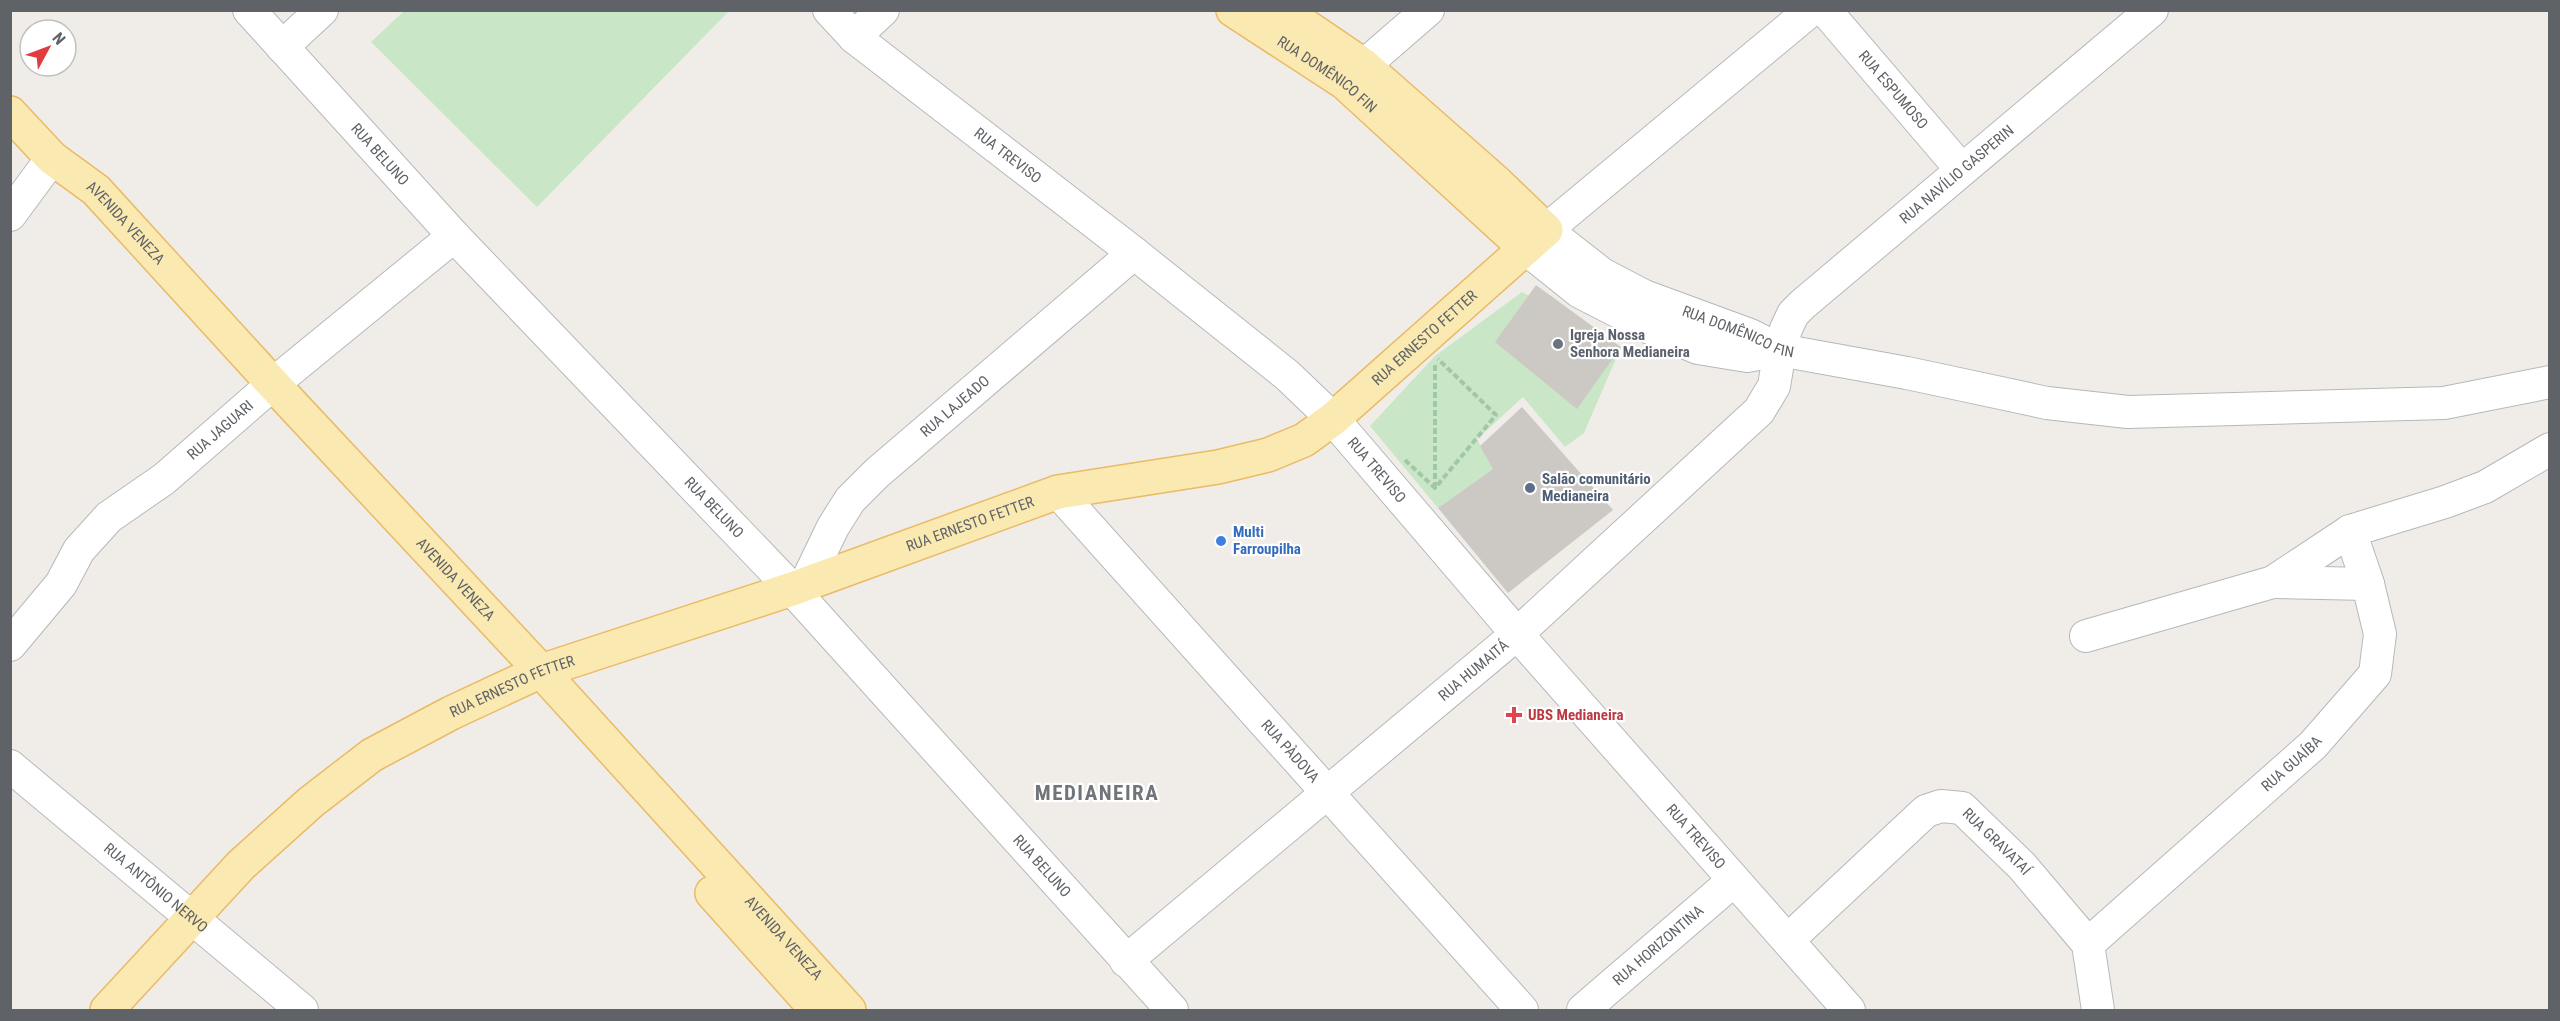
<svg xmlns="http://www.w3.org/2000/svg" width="2560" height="1021" font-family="'Roboto Condensed',sans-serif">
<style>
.green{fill:#c9e6c6}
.building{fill:#ccc8c4}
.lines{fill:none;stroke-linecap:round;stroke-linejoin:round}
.minor-casing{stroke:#b5b8bb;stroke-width:34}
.major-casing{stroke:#eaba66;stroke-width:36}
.path{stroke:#a0c7a7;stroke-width:4;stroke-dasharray:6 3;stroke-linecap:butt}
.minor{stroke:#fff;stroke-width:32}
.major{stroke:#fbe9b2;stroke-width:33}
.worship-dot{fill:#6b7280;stroke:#fff;stroke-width:2}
.service-dot{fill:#5c6f8a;stroke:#fff;stroke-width:2}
.shop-dot{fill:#3f7fe0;stroke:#fff;stroke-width:2}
.health-dot{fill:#e0444e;stroke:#fff;stroke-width:2}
.labels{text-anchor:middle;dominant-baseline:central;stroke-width:4.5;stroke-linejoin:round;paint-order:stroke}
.street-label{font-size:15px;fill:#5f6367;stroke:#fff}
.worship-label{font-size:15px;font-weight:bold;fill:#5b616d;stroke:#fff;text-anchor:start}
.service-label{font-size:15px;font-weight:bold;fill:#4e5e75;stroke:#fff;text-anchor:start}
.shop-label{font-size:15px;font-weight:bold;fill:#366cbe;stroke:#fff;text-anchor:start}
.health-label{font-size:15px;font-weight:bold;fill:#be3a42;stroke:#fff;text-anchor:start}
.district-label{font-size:21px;font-weight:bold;letter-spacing:1.5px;fill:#707579;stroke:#fff}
</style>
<rect width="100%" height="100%" fill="#f0ede8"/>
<g class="green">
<path d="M 404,11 L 404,10 L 729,11 L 537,207 L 371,42 Z"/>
<path d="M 1522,292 L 1621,347 L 1584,433 L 1565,447 L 1523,397 L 1477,439 L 1493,469 L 1438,508 L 1370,426 L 1435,356 Z"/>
</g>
<g class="building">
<path d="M 1536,285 L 1621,347 L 1577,409 L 1495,342 Z"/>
<path d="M 1522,407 L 1613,510 L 1508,593 L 1438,508 L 1493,469 L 1480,446 Z"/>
</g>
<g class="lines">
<defs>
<g id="minor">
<path id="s1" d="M 249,10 L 454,236 L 792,589 L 1172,1010"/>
<path id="s2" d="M 829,10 L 854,37 L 1134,253 L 1287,375 L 1333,419 L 1517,634 L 1849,1010"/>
<path id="s3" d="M 1811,10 L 1546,230 L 1602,274 L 1644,296 L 1750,335 L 1780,350 L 1907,373 L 2047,403 L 2128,412 L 2444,403 L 2550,382"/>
<path id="s4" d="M 1825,10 L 1961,169"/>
<path d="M 854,37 L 883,10"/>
<path d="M 282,47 L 322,10"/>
<path d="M 1345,82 L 1428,10"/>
<path d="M 10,215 L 52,158"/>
<path d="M 1525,248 L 1580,292 L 1650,328 L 1698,348 L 1747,356 L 1780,350"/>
<path id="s5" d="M 1058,492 L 1522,1010"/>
<path d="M 2273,582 L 2368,584"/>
<path id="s6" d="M 805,585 L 833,527 L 850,500 L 877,473 L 1134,253"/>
<path d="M 2086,636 L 2273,582 L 2350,531 L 2445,502 L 2485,487 L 2550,449"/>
<path id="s7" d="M 10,645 L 61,584 L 79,550 L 109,517 L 164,479 L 273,384 L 454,236"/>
<path id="s8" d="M 10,766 L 302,1010"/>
<path id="s9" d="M 1788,940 L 1926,811 L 1941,806 L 1962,808 L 2022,866 L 2088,944 L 2098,1010"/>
<path id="s10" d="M 2088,944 L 2313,745 L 2375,674 L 2380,634 L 2368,584 L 2350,531"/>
<path id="s11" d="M 1126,961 L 1517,634 L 1759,411 L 1774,386 L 1780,350 L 1786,329 L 1793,314 L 1803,304 L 2152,10"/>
<path id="s12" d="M 1583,1010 L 1733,881"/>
</g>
<g id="major">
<path id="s13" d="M 1233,10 L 1345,83 L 1525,248"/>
<path id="s14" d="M 10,113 L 52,158 L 96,190 L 273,384 L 541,671 L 849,1010"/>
<path d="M 712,893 L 817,1010"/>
<path id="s15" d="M 107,1010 L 241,865 L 311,802 L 372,755 L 451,713 L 541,671 L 792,589 L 1058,492 L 1218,467 L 1268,455 L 1304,440 L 1333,419 L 1546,230 L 1496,182 L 1363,65 L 1282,10"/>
</g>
</defs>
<use href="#minor" class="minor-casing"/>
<use href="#major" class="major-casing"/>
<g class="path">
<path d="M 1405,460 L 1435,488 L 1496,415 L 1438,359"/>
<path d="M 1435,488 L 1435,363"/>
</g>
<use href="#minor" class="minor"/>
<use href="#major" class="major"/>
</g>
<circle class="worship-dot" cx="1558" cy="344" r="6"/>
<circle class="service-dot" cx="1530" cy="488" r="6"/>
<circle class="shop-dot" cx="1221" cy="541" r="6"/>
<path class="health-dot" d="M1511 706h6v6h6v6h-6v6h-6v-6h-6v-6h6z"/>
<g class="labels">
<g class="street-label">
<text stroke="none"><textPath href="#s13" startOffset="114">RUA DOMÊNICO FIN</textPath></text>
<text stroke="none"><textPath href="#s4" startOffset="105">RUA ESPUMOSO</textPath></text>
<text stroke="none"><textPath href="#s1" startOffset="195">RUA BELUNO</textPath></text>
<text stroke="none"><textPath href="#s2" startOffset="231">RUA TREVISO</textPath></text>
<text stroke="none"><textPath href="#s11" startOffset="1158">RUA NAVÍLIO GASPERIN</textPath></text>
<text stroke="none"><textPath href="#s14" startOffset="160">AVENIDA VENEZA</textPath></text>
<text stroke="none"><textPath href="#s3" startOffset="564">RUA DOMÊNICO FIN</textPath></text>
<text stroke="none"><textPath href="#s15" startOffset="1515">RUA ERNESTO FETTER</textPath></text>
<text stroke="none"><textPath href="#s6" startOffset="237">RUA LAJEADO</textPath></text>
<text stroke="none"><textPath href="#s7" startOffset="304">RUA JAGUARI</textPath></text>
<text stroke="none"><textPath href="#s2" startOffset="717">RUA TREVISO</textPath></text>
<text stroke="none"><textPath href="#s1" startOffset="681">RUA BELUNO</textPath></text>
<text stroke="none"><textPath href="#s15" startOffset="1011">RUA ERNESTO FETTER</textPath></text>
<text stroke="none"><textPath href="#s14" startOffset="646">AVENIDA VENEZA</textPath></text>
<text stroke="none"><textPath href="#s11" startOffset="453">RUA HUMAITÁ</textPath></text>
<text stroke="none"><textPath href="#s15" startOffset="525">RUA ERNESTO FETTER</textPath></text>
<text stroke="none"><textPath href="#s5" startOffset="348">RUA PÀDOVA</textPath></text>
<text stroke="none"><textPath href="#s10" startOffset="272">RUA GUAÍBA</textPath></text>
<text stroke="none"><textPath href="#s2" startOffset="1203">RUA TREVISO</textPath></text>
<text stroke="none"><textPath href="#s9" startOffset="274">RUA GRAVATAÍ</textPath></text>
<text stroke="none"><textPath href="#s1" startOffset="1167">RUA BELUNO</textPath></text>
<text stroke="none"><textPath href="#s8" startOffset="190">RUA ANTÔNIO NERVO</textPath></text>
<text stroke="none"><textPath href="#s14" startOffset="1132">AVENIDA VENEZA</textPath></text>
<text stroke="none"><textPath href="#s12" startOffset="99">RUA HORIZONTINA</textPath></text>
</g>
<g class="worship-label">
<text x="1570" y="335">Igreja Nossa<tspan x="1570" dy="17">Senhora Medianeira</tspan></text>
</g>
<g class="service-label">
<text x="1542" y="479">Salão comunitário<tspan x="1542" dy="17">Medianeira</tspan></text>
</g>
<g class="shop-label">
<text x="1233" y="532">Multi<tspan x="1233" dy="17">Farroupilha</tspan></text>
</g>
<g class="health-label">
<text x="1528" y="715">UBS Medianeira</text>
</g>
<g class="district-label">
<text x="1097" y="793">MEDIANEIRA</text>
</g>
</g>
<rect width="2560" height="1021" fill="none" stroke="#5f6367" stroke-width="24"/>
<g transform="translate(48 48) rotate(49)"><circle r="28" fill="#ffffff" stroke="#bfc1c2" stroke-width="1.5"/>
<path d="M0-4.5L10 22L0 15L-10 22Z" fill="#e13d3f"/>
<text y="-9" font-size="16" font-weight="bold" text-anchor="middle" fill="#5f6367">N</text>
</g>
</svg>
